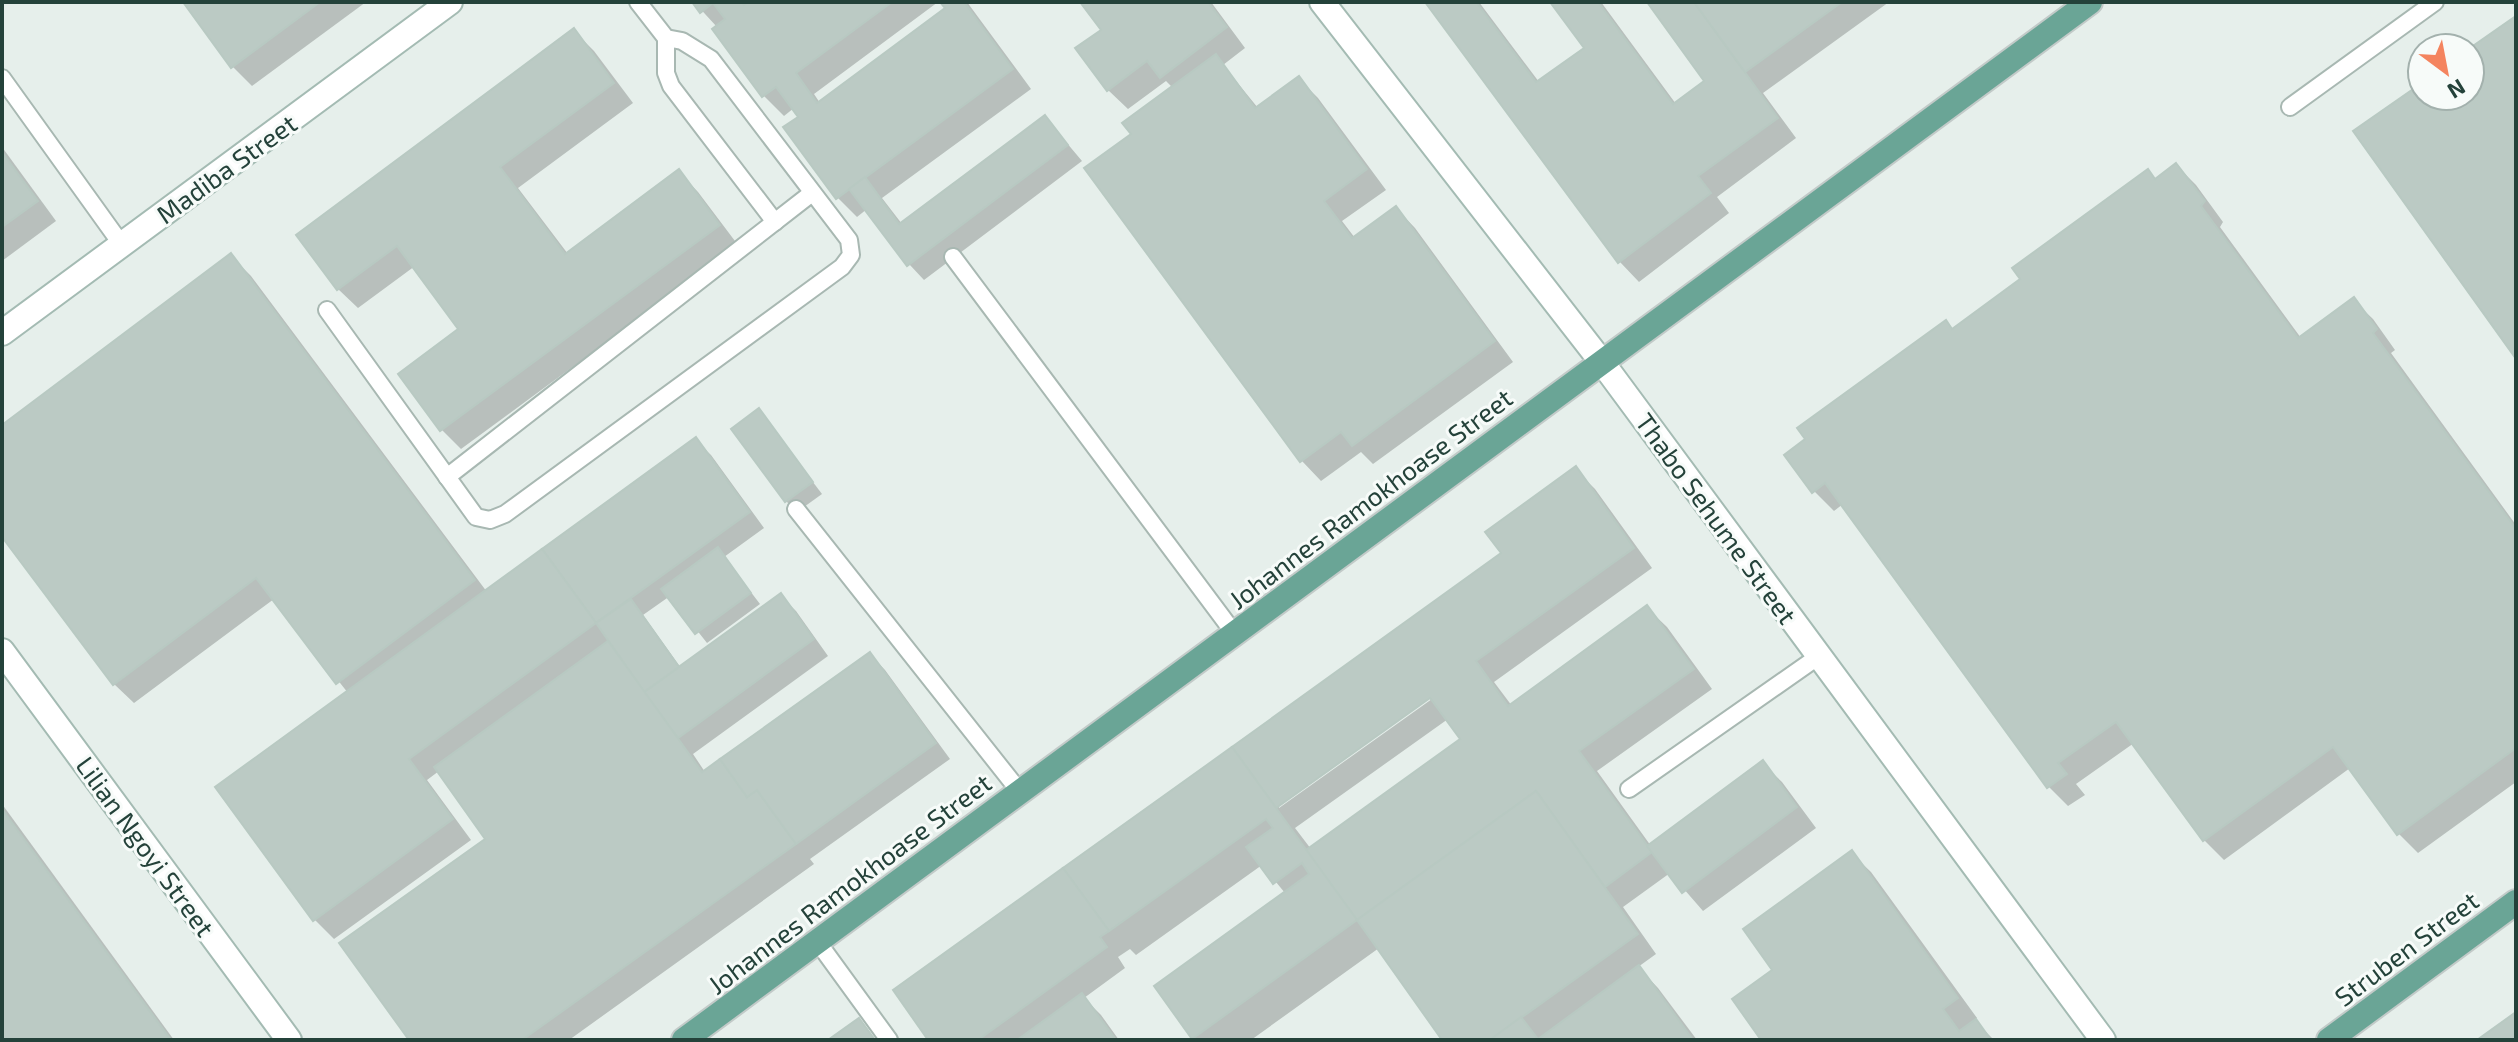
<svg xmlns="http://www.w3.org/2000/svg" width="2518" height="1042" font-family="'Exo 2',sans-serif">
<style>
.shadow{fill:#0003;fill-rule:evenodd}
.building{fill:#bbcac4;stroke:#b8c9c2;stroke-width:2}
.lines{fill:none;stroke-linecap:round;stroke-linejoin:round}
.lane-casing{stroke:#a8b8b2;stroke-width:20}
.secondary-casing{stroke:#a4bbb3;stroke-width:28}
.primary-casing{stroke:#c2cac8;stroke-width:28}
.lane{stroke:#fff;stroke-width:16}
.secondary{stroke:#fff;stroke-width:24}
.primary{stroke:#6aa596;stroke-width:24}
.labels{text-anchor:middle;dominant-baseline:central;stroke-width:6;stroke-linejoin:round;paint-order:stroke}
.street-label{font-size:26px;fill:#24423a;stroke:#f7fbf9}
</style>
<rect width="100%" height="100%" fill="#e6efeb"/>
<g class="shadow">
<path d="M 185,2 L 366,2 L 252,86 L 233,67 Z"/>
<path d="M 694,2 L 745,2 L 747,5 L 751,2 L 938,2 L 814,94 L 820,103 L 947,9 L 942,2 L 967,2 L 1031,89 L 882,198 L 902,224 L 1045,117 L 1082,161 L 924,280 L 909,264 L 867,209 L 857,217 L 837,197 L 800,117 L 794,108 L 784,116 L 764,96 L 715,29 L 717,27 Z"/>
<path d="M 1083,2 L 1211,2 L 1245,48 L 1223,65 L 1258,108 L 1298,78 L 1318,98 L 1386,190 L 1342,221 L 1355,238 L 1396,208 L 1415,228 L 1513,362 L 1373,464 L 1361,452 L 1321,481 L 1302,461 L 1087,168 L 1133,134 L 1173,88 L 1166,81 L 1128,109 L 1108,90 L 1103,30 Z"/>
<path d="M 1427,2 L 1479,2 L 1539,82 L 1587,48 L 1552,2 L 1601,2 L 1676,104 L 1707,81 L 1650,2 L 1889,2 L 1763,93 L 1796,138 L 1717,197 L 1729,213 L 1639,282 L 1620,262 Z"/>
<path d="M 574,31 L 594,51 L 633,103 L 518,188 L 568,254 L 679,172 L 698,192 L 738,245 L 461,449 L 442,430 L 401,374 L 461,329 L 415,266 L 358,308 L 338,289 Z"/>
<path d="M 2,147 L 56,221 L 2,261 Z"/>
<path d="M 2176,165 L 2196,185 L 2223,222 L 2220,227 L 2301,338 L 2353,300 L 2373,319 L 2395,350 L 2391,353 L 2516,525 L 2516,782 L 2418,853 L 2398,833 L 2350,768 L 2224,860 L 2204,840 L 2134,743 L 2076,784 L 2085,795 L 2068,806 L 2049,787 L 1843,504 L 1834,511 L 1814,491 L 1946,322 L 1954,330 L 2023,280 L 2148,172 L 2156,180 Z"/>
<path d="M 231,256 L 251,276 L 487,592 L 695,440 L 711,455 L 764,528 L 724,557 L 760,604 L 707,643 L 670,596 L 643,615 L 681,668 L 781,596 L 796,611 L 828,656 L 693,754 L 705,772 L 870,654 L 885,670 L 950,759 L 810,859 L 814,864 L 569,1040 L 411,1040 L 488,840 L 439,771 L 427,780 L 471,840 L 334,939 L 315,920 L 348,693 L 274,599 L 134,703 L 114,684 L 2,533 L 2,427 Z"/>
<path d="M 759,411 L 822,494 L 797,512 L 786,501 Z"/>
<path d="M 1575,469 L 1595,489 L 1652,568 L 1494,682 L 1512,706 L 1647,608 L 1667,627 L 1712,689 L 1597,771 L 1651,846 L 1762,763 L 1782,782 L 1816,828 L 1703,911 L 1670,873 L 1623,907 L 1656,954 L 1638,967 L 1658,988 L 1697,1040 L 1444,1040 L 1379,948 L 1251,1040 L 1196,1040 L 1193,1038 L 1285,893 L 1262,865 L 1136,955 L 1130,949 L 1118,957 L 1125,968 L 1084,998 L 1101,1015 L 1119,1040 L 931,1040 L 1504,554 ZM 1437,690 L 1439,694 L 1279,808 L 1279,803 ZM 1448,719 L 1463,740 L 1311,849 L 1295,828 Z"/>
<path d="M 2,804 L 174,1040 L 2,1040 Z"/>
<path d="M 1851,853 L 1871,872 L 1977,1018 L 1974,1020 L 1994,1040 L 1764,1040 L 1775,970 Z"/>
</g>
<g class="building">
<path d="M 183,2 L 320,2 L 231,68 Z"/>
<path d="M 692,2 L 742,2 L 744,5 L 748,2 L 892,2 L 796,73 L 817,103 L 945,8 L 940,2 L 964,2 L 1013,69 L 836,199 L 783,127 L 798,117 L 776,87 L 762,97 L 712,29 L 725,19 L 713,3 L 700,13 Z"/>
<path d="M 1080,2 L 1208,2 L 1227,27 L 1160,78 L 1147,61 L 1107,91 L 1075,48 L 1101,30 Z"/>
<path d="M 1425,2 L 1476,2 L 1536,82 L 1584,48 L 1550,2 L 1598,2 L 1673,104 L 1704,81 L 1647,2 L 1694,2 L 1778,118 L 1698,176 L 1711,193 L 1618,263 Z"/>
<path d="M 1694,2 L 1842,2 L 1745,72 Z"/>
<path d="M 2516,16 L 2516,359 L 2353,131 L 2422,83 L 2422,96 L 2470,96 L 2470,48 Z"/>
<path d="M 574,28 L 614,83 L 500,167 L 565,254 L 679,169 L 720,225 L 440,431 L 398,374 L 458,329 L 397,246 L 337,290 L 296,235 Z"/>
<path d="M 1216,54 L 1255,108 L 1299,76 L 1367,169 L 1324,201 L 1352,238 L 1396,206 L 1495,341 L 1352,446 L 1341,432 L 1300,462 L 1084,168 L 1131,134 L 1122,123 Z"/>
<path d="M 1045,115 L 1068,145 L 907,266 L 849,189 L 865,177 L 899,224 Z"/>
<path d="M 2,152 L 38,201 L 2,227 Z"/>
<path d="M 2176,163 L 2205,201 L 2201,206 L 2298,338 L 2354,297 L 2377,329 L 2373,333 L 2516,529 L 2516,748 L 2397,835 L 2333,747 L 2203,841 L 2116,722 L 2058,763 L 2067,774 L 2047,788 L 1825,483 L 1812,493 L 1784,455 L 1805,439 L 1797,428 L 1946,320 L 1952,329 L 2020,279 L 2012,268 L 2148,169 L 2155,179 Z"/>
<path d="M 231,253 L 475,580 L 336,684 L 256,578 L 113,685 L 2,537 L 2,425 Z"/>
<path d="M 759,408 L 813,482 L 785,502 L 731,429 Z"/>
<path d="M 696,437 L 750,512 L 596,623 L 542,549 Z"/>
<path d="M 1576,466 L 1634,548 L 1476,661 L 1508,706 L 1647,605 L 1694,669 L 1579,751 L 1652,852 L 1605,887 L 1536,791 L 1357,920 L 1306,850 L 1460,739 L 1430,698 L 1276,808 L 1232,747 L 1501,553 L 1485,532 Z"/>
<path d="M 718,547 L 751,593 L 695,634 L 661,589 Z"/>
<path d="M 542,549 L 596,623 L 409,759 L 453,819 L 313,921 L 215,787 Z"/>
<path d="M 781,593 L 814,639 L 678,738 L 644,692 Z"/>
<path d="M 631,599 L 679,667 L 644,692 L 596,623 Z"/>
<path d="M 608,641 L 702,772 L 720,759 L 747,797 L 757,790 L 796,844 L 522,1040 L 409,1040 L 339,943 L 485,839 L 434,767 Z"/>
<path d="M 870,652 L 936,743 L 796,844 L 757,790 L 747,797 L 720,759 Z"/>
<path d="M 1232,747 L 1357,920 L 1192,1039 L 1154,986 L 1309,874 L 1302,863 L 1273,884 L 1246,847 L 1273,828 L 1266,819 L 1109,931 L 1063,868 Z"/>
<path d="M 1763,760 L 1797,807 L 1682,893 L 1647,846 Z"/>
<path d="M 1536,791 L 1638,934 L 1490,1040 L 1442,1040 L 1357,920 Z"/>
<path d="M 2,809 L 171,1040 L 2,1040 Z"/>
<path d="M 1852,850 L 1958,998 L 1943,1009 L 1959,1031 L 1976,1019 L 1991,1040 L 1761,1040 L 1732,999 L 1772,970 L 1743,929 Z"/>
<path d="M 1063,868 L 1109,931 L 1100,937 L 1107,947 L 978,1040 L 928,1040 L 893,990 Z"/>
<path d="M 1639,965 L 1693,1040 L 1490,1040 L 1521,1017 L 1538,1039 Z"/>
<path d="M 1082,993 L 1116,1040 L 1017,1040 Z"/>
<path d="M 2516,1012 L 2516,1040 L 2477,1040 Z"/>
<path d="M 859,1018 L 875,1040 L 828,1040 Z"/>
</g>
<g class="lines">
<defs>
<g id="lane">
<path d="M 666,38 L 666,73 L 671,86 L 775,222"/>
<path d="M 2,78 L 122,245"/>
<path d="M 2290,107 L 2435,2"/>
<path d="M 953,257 L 1234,633"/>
<path d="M 327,310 L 476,517 L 490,520 L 505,514 L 842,267 L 851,255 L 849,240 L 711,59 L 682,41 L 666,38 L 638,2"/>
<path d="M 447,477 L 812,193"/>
<path d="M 796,509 L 1020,792"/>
<path d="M 1629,789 L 1819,656"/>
<path d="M 817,941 L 889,1040"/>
</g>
<g id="secondary">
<path d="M 1322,2 L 1601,361 L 2103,1040"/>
<path d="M 2,333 L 450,2"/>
<path d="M 2,651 L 289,1040"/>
</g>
<g id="primary">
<path d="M 684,1040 L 2090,2"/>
<path d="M 2329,1040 L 2516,902"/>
</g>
</defs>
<use href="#lane" class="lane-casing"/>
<use href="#secondary" class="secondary-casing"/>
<use href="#primary" class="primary-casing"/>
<use href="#lane" class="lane"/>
<use href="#secondary" class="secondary"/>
<use href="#primary" class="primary"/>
</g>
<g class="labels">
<g class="street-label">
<text transform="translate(226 168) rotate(-36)">Madiba Street</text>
<text transform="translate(1370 498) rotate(-37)">Johannes Ramokhoase Street</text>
<text transform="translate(1717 518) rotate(54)">Thabo Sehume Street</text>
<text transform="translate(146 846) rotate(54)">Lilian Ngoyi Street</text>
<text transform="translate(849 883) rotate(-37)">Johannes Ramokhoase Street</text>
<text transform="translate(2406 948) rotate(-37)">Struben Street</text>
</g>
</g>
<rect width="2518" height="1042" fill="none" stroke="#24423a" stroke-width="8"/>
<g transform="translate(2446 72) rotate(148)"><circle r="38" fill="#f7fbf9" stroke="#a3b1ad" stroke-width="2"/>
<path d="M0-6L14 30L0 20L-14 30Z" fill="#f4845f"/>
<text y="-12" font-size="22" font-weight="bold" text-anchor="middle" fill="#24423a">N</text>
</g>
</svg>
